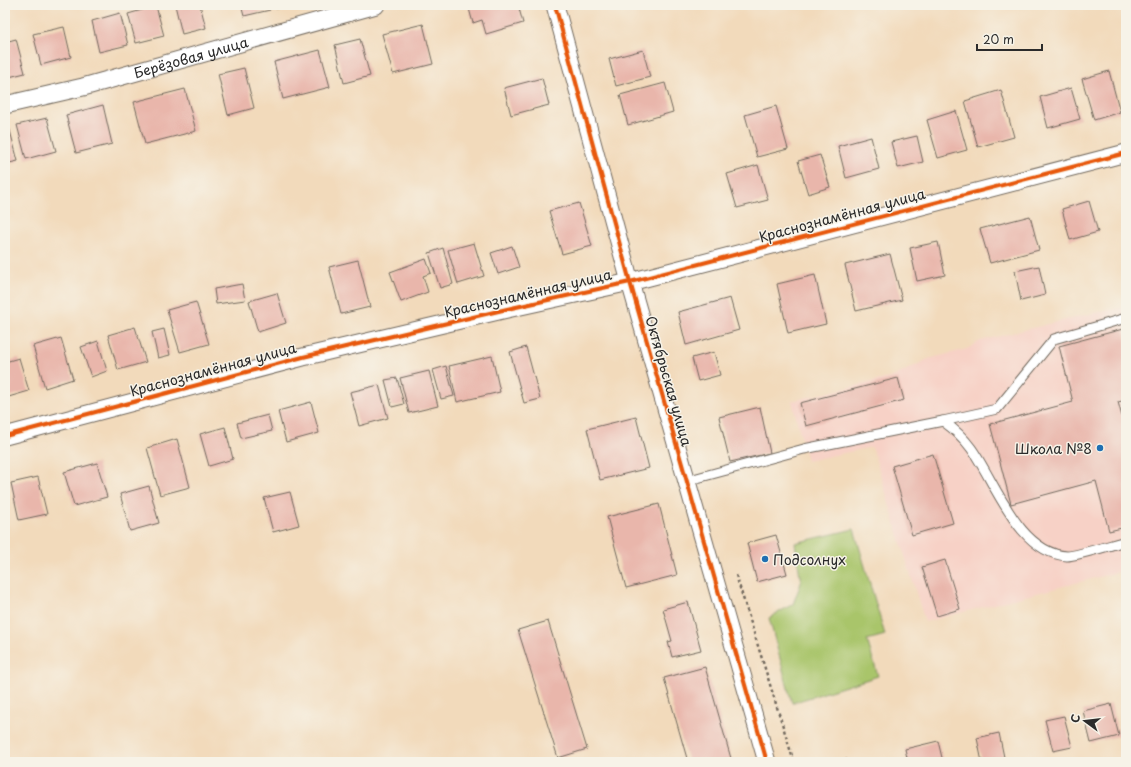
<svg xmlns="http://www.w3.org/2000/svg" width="1131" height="767" font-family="'Playpen Sans',sans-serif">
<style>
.built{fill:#f7d1c6}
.green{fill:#a9c56b;stroke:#6a784b}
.building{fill:#e9b6ab}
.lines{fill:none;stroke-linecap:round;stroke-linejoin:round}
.service-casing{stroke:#71685d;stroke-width:11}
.minor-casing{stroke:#71685d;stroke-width:19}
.path{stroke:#71685d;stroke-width:2.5;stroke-dasharray:3 3;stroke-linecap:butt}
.service{stroke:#fff;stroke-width:9}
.minor{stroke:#fff;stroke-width:17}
.cycleway-casing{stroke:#f7f3e8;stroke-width:6}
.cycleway{stroke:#e8590c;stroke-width:4}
.poi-dot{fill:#1f6fb2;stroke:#f7f3e8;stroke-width:1.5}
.labels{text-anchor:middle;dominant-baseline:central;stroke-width:3;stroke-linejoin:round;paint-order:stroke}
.street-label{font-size:14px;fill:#2b2b2b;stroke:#f7f3e8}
.poi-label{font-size:14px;fill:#2b2b2b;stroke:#f7f3e8;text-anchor:end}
</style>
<rect width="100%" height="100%" fill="#f7f3e8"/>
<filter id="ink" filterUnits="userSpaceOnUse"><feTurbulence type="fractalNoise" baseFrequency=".025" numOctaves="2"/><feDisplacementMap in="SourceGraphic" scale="8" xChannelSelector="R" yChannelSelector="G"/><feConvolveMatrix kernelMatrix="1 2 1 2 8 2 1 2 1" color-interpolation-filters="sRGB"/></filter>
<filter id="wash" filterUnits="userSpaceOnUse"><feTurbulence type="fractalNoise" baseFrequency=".012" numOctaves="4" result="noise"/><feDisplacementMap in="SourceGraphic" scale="16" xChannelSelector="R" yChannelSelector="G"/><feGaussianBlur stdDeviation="0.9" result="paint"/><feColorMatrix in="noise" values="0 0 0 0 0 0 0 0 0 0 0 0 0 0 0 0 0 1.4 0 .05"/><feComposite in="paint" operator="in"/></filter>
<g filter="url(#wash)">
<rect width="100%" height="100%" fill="#f2dabb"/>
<path class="built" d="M 1126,307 L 1126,570 L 925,622 L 872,447 L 807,461 L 792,401 L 893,377 L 928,359 L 967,349 L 980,341 L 1090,314 Z"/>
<path class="green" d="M 854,529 L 885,635 L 867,640 L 878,676 L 792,703 L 769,618 L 793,604 L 801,583 L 795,543 Z"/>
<g id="blocks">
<g class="building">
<path d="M 175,5 L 200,5 L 206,28 L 182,34 Z"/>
<path d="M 241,5 L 268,5 L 270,10 L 244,16 Z"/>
<path d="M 275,5 L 288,5 L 288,6 L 276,9 Z"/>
<path d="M 468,5 L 518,5 L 523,23 L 486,34 L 482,20 L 473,23 Z"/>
<path d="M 156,6 L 164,36 L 136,43 L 128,14 Z"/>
<path d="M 120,13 L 128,45 L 99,52 L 92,21 Z"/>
<path d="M 423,24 L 433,64 L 393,74 L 382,34 Z"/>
<path d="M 64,27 L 71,57 L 41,65 L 33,34 Z"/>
<path d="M 16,39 L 25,73 L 5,78 L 5,42 Z"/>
<path d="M 360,39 L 370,76 L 344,83 L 335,45 Z"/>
<path d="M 320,50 L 330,87 L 283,99 L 274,62 Z"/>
<path d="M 643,50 L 650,77 L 616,86 L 609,59 Z"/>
<path d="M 244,68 L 254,108 L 228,115 L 218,74 Z"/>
<path d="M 1109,71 L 1120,112 L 1094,120 L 1082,79 Z"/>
<path d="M 542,78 L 549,105 L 511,115 L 504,88 Z"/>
<path d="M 665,83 L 673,112 L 628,125 L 620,95 Z"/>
<path d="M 1071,88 L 1080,119 L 1048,128 L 1040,97 Z"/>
<path d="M 185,89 L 196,131 L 145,144 L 134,102 Z"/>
<path d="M 1001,90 L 1014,137 L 978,147 L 965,101 Z"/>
<path d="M 103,105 L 112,144 L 76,153 L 66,115 Z"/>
<path d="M 776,106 L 788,149 L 757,157 L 745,115 Z"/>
<path d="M 956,111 L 967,150 L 938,158 L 927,120 Z"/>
<path d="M 47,118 L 56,151 L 26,159 L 17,125 Z"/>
<path d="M 9,127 L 18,161 L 5,164 L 5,128 Z"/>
<path d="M 917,136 L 923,162 L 898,168 L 891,142 Z"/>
<path d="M 871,137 L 879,169 L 846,178 L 838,146 Z"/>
<path d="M 820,155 L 830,187 L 808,194 L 798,161 Z"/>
<path d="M 758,165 L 768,200 L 737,208 L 727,174 Z"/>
<path d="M 1089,201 L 1098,232 L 1070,240 L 1062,209 Z"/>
<path d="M 579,203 L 592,246 L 562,254 L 549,211 Z"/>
<path d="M 1030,216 L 1039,250 L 990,263 L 980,229 Z"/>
<path d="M 938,242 L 945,275 L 917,281 L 910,248 Z"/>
<path d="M 474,243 L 484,276 L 458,284 L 448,250 Z"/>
<path d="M 512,246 L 519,267 L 498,274 L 491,253 Z"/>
<path d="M 443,248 L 453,284 L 440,288 L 429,253 Z"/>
<path d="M 890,254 L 902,300 L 856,311 L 845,265 Z"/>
<path d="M 426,259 L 431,273 L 423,276 L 428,292 L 401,302 L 390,272 Z"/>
<path d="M 358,260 L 370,307 L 341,314 L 329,267 Z"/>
<path d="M 1039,266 L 1045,295 L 1021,301 L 1015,271 Z"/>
<path d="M 815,275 L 826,324 L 788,333 L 777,284 Z"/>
<path d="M 242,284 L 245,300 L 216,304 L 214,289 Z"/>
<path d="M 277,293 L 286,323 L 258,332 L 249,301 Z"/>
<path d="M 730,298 L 739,330 L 686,345 L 678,312 Z"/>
<path d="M 196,302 L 209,344 L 180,352 L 167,310 Z"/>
<path d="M 135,327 L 146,362 L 118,370 L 108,335 Z"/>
<path d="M 164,329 L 170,355 L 158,358 L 152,332 Z"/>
<path d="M 1123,329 L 1126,339 L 1126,400 L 1118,402 L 1126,431 L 1126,527 L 1109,531 L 1096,481 L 1011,504 L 990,424 L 1073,402 L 1059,346 Z"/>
<path d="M 61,338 L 73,379 L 45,388 L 33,346 Z"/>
<path d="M 98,341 L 107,371 L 91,377 L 81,347 Z"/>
<path d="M 526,347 L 540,399 L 524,403 L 510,352 Z"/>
<path d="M 714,352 L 720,375 L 698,381 L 692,358 Z"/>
<path d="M 492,356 L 500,392 L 457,402 L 449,366 Z"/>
<path d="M 19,358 L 29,391 L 5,398 L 5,362 Z"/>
<path d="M 446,366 L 454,396 L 441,399 L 433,370 Z"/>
<path d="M 429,371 L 438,406 L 409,413 L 400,378 Z"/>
<path d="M 397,378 L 404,404 L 392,407 L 385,380 Z"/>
<path d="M 898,378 L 904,400 L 806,426 L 800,403 Z"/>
<path d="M 379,385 L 388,418 L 359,426 L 350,392 Z"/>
<path d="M 311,402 L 319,433 L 286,442 L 278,411 Z"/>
<path d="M 760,407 L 770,453 L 730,462 L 719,417 Z"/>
<path d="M 268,415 L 272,431 L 241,438 L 237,423 Z"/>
<path d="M 636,417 L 649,468 L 600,480 L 587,429 Z"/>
<path d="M 225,427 L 233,459 L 209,466 L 200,434 Z"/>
<path d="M 177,439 L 190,487 L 160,495 L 147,448 Z"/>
<path d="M 933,454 L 953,523 L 912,535 L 892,466 Z"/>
<path d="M 97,463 L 107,497 L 74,506 L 64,472 Z"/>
<path d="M 38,477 L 47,514 L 19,520 L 11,483 Z"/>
<path d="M 149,486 L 159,523 L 130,531 L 120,494 Z"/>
<path d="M 290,492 L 299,525 L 273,532 L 264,498 Z"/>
<path d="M 659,504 L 677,575 L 626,588 L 607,517 Z"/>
<path d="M 776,535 L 787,574 L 757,582 L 747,543 Z"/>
<path d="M 945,560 L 960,609 L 937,616 L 922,567 Z"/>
<path d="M 688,602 L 701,650 L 672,657 L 668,642 L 672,641 L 663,609 Z"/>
<path d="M 548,621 L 587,749 L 558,758 L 518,630 Z"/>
<path d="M 705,667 L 732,762 L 688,762 L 664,678 Z"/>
<path d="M 1111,704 L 1119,736 L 1091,743 L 1083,711 Z"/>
<path d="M 1064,716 L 1072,747 L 1053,751 L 1045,720 Z"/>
<path d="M 999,733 L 1005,762 L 982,762 L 977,738 Z"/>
<path d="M 938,741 L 943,762 L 908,762 L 905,749 Z"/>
<path d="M 847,759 L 848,762 L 838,762 L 838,761 Z"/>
</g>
</g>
</g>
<g filter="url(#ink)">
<use href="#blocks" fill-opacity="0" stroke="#71685d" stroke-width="1"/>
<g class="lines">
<defs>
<g id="service">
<path d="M 1126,318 L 1054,339 L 997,409 L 943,421 C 954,429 963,437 971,448 C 995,481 1018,553 1067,556 C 1077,556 1114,544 1126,541"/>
<path d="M 686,481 L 804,449 L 943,421"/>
</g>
<g id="minor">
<path d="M 555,5 L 630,282 L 767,762"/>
<path id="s1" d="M 5,105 L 83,87 L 376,5"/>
<path d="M 5,436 L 303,357 L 507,309 L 630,282 L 1126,153"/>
</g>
</defs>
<use href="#service" class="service-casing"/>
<use href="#minor" class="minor-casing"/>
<g class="path">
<path d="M 736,575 L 794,762"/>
<path d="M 1119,762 L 1126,760"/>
</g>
<use href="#service" class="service"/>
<use href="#minor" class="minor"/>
<defs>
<g id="cycleway">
<path d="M 555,5 L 630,282 L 767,762"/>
<path d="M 5,436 L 303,357 L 507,309 L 630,282 L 1126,153"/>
</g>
</defs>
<use href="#cycleway" class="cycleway-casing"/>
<use href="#cycleway" class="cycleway"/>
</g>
</g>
<g class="poi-dot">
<circle cx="1100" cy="448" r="4"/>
<circle cx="765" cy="559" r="4"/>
</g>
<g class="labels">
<g class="street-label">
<text stroke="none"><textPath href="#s1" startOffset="192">Берёзовая улица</textPath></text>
<text transform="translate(842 215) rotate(-15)">Краснознамённая улица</text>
<text transform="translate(528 293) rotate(-13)">Краснознамённая улица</text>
<text transform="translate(213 369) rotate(-15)">Краснознамённая улица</text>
<text transform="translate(669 381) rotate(74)">Октябрьская улица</text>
</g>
<g class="poi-label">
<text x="1092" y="448">Школа №8</text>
<text x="773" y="559" text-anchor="start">Подсолнух</text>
</g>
</g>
<rect width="1131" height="767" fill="none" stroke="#f7f3e8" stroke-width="20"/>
<g transform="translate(1085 721) rotate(285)" stroke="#f7f3e8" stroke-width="3" paint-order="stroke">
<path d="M0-3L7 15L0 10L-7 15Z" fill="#2b2b2b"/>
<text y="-6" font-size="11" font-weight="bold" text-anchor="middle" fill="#2b2b2b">С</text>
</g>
<path d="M977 44v6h65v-6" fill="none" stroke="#2b2b2b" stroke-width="2"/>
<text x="983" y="44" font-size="12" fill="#2b2b2b" stroke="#f7f3e8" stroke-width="3" paint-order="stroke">20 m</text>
</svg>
